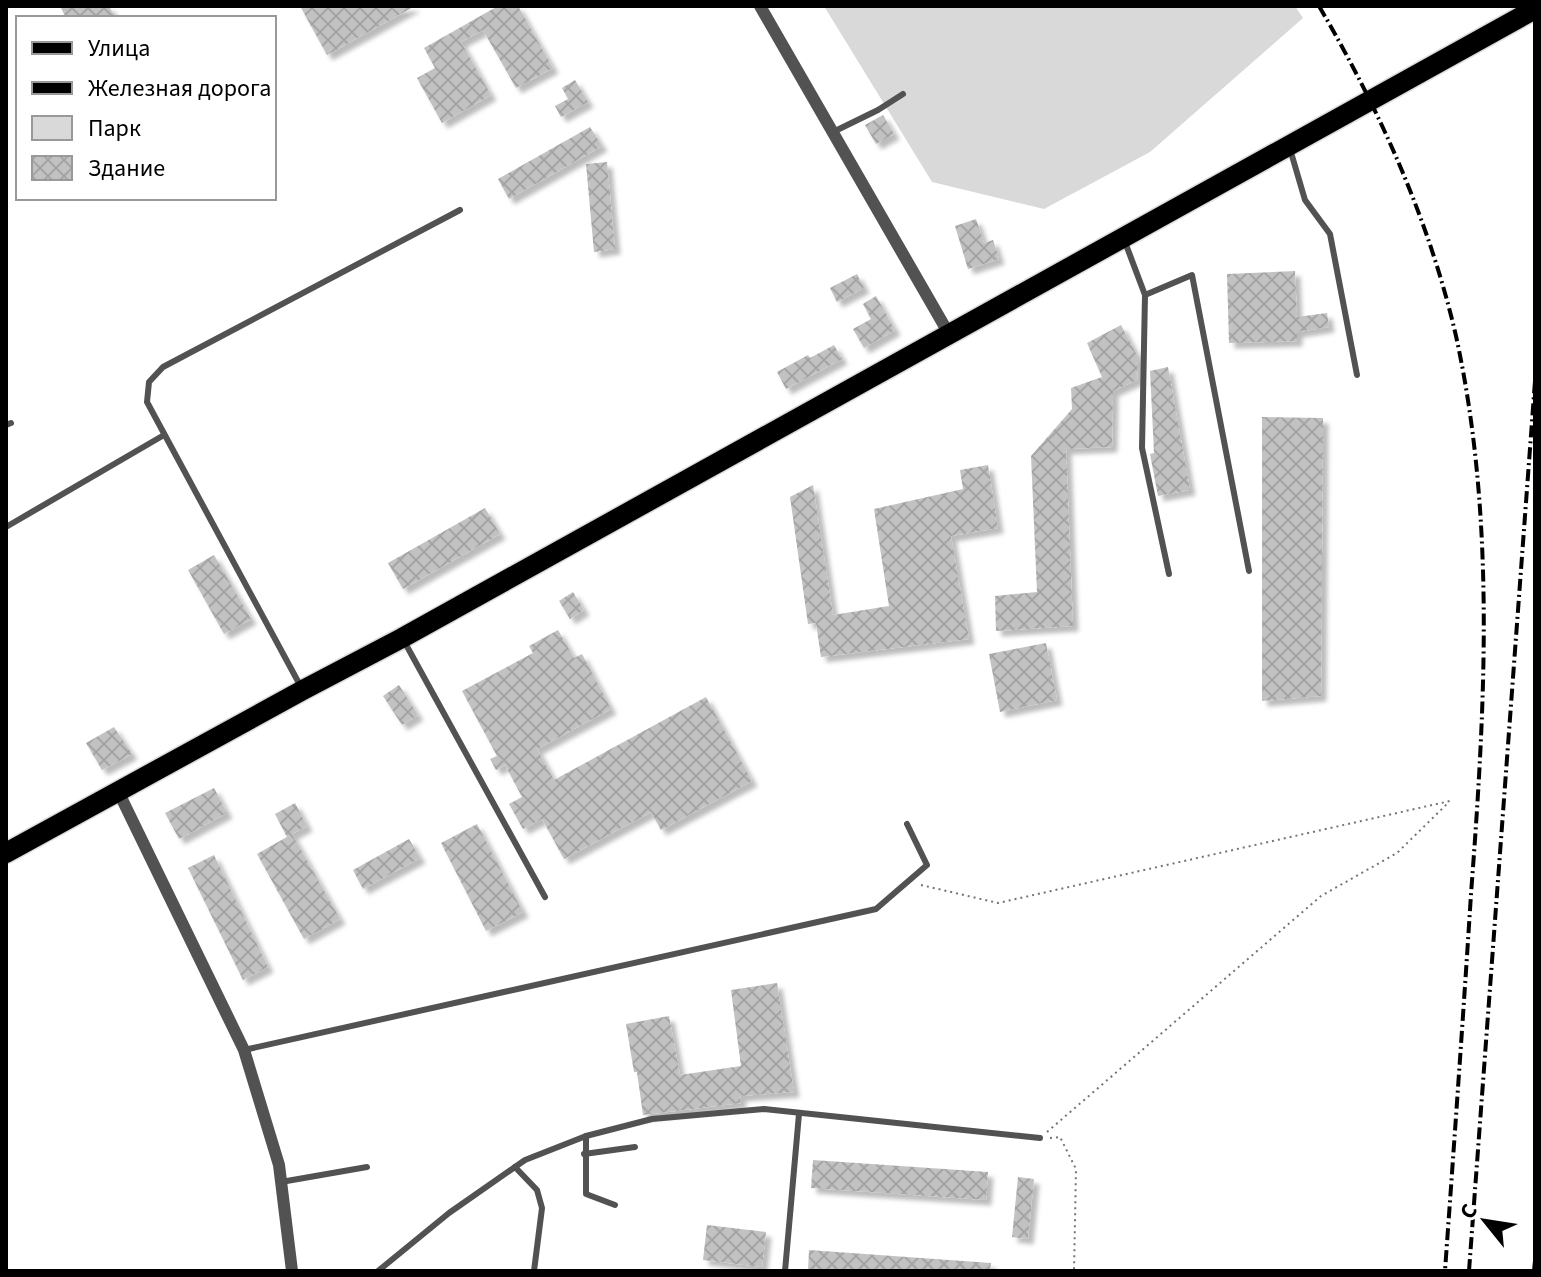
<svg xmlns="http://www.w3.org/2000/svg" width="1541" height="1277" font-family="'Source Sans 3',sans-serif">
<style>
.park{fill:#d9d9d9}
.building{fill:url(#building-cross-hatch);filter:url(#shadow)}
.lines{fill:none;stroke-linecap:round;stroke-linejoin:round}
.primary-casing{stroke:#dbdbdb;stroke-width:23}
.path{stroke:#747474;stroke-width:2;stroke-dasharray:2 4;stroke-linecap:butt}
.lane{stroke:#525252;stroke-width:6}
.street{stroke:#525252;stroke-width:12}
.primary{stroke:#000;stroke-width:20}
.rail{stroke:#000;stroke-width:4;stroke-dasharray:12 4 2 4;stroke-linecap:butt}
</style>
<defs>
<pattern id="building-cross-hatch" width="8" height="8" patternUnits="userSpaceOnUse" patternTransform="scale(2)"><rect width="8" height="8" fill="#c2c2c2"/><path d="M0 0l8 8M0 8l8-8" fill="none" stroke="#a5a5a5"/></pattern>
<filter id="shadow"><feDropShadow dx="5.5" dy="5.5" stdDeviation="2" flood-color="#0004"/></filter>
</defs>
<rect width="100%" height="100%" fill="#fff"/>
<path class="park" d="M 824,6 L 1295,6 L 1303,18 L 1150,152 L 1044,209 L 932,182 Z"/>
<g class="building">
<path d="M 60,6 L 109,6 L 115,18 L 66,18 Z"/>
<path d="M 300,6 L 415,6 L 327,55 Z"/>
<path d="M 498,6 L 518,6 L 553,68 L 516,88 L 483,30 L 461,42 L 491,95 L 442,123 L 417,78 L 435,68 L 424,48 Z"/>
<path d="M 575,80 L 588,102 L 561,117 L 555,106 L 568,99 L 562,88 Z"/>
<path d="M 883,115 L 894,134 L 876,144 L 865,125 Z"/>
<path d="M 590,127 L 602,146 L 509,199 L 498,179 Z"/>
<path d="M 607,162 L 615,249 L 594,252 L 586,164 Z"/>
<path d="M 976,219 L 984,243 L 993,240 L 999,259 L 968,269 L 955,226 Z"/>
<path d="M 1295,271 L 1297,317 L 1327,313 L 1329,327 L 1297,332 L 1297,341 L 1229,343 L 1227,274 Z"/>
<path d="M 857,274 L 864,288 L 837,302 L 830,288 Z"/>
<path d="M 876,296 L 895,330 L 864,348 L 853,329 L 871,319 L 863,304 Z"/>
<path d="M 1121,325 L 1138,357 L 1137,380 L 1113,391 L 1112,447 L 1066,449 L 1073,626 L 996,631 L 995,596 L 1037,592 L 1031,456 L 1072,409 L 1071,388 L 1102,377 L 1087,343 Z"/>
<path d="M 834,345 L 842,359 L 786,389 L 777,372 L 808,355 L 810,358 Z"/>
<path d="M 1168,367 L 1190,490 L 1158,496 L 1150,454 L 1154,453 L 1150,371 Z"/>
<path d="M 1262,417 L 1323,418 L 1321,696 L 1262,701 Z"/>
<path d="M 988,465 L 998,528 L 951,536 L 969,639 L 821,657 L 816,623 L 808,624 L 790,497 L 813,485 L 833,615 L 889,606 L 874,509 L 963,489 L 960,470 Z"/>
<path d="M 485,508 L 500,534 L 403,589 L 388,563 Z"/>
<path d="M 214,555 L 251,619 L 224,634 L 188,570 Z"/>
<path d="M 573,592 L 584,610 L 570,619 L 559,601 Z"/>
<path d="M 558,630 L 574,658 L 582,654 L 611,709 L 537,749 L 554,780 L 706,697 L 752,781 L 661,830 L 651,812 L 564,859 L 542,819 L 523,829 L 509,804 L 522,797 L 505,765 L 496,770 L 490,759 L 497,756 L 462,691 L 533,653 L 529,646 Z"/>
<path d="M 1046,643 L 1057,700 L 1000,712 L 989,654 Z"/>
<path d="M 399,685 L 418,715 L 402,725 L 383,696 Z"/>
<path d="M 114,727 L 132,754 L 102,770 L 86,743 Z"/>
<path d="M 214,788 L 227,813 L 179,839 L 165,813 Z"/>
<path d="M 295,803 L 307,826 L 287,837 L 275,814 Z"/>
<path d="M 477,824 L 523,912 L 486,931 L 441,843 Z"/>
<path d="M 292,834 L 340,919 L 304,939 L 257,854 Z"/>
<path d="M 409,839 L 420,858 L 363,889 L 353,870 Z"/>
<path d="M 214,855 L 268,967 L 243,980 L 188,868 Z"/>
<path d="M 777,983 L 794,1092 L 740,1096 L 741,1103 L 643,1115 L 637,1072 L 634,1072 L 626,1024 L 669,1016 L 680,1075 L 741,1066 L 731,990 Z"/>
<path d="M 813,1160 L 988,1172 L 986,1200 L 811,1188 Z"/>
<path d="M 1018,1177 L 1034,1179 L 1028,1239 L 1012,1237 Z"/>
<path d="M 707,1225 L 766,1232 L 762,1267 L 703,1260 Z"/>
<path d="M 809,1250 L 991,1263 L 990,1271 L 808,1271 Z"/>
</g>
<g class="lines">
<defs>
<path id="primary" d="M 6,853 L 303,690 L 402,638 L 1535,9"/>
</defs>
<use href="#primary" class="primary-casing"/>
<g class="path">
<path d="M 921,885 L 998,903 L 1450,801"/>
<path d="M 1047,1132 L 1321,896 L 1397,853 L 1449,802"/>
<path d="M 1050,1138 L 1060,1137 L 1076,1169 L 1074,1271"/>
</g>
<g class="lane">
<path d="M 833,132 L 878,110 L 903,94"/>
<path d="M 1290,149 L 1305,200 L 1330,234 L 1357,375"/>
<path d="M 1125,242 L 1145,295 L 1142,448 L 1169,574"/>
<path d="M 1145,295 L 1192,275 L 1249,571"/>
<path d="M 6,425 L 11,423"/>
<path d="M 6,527 L 164,435"/>
<path d="M 404,641 L 545,897"/>
<path d="M 301,687 L 147,402 L 149,382 L 163,367 L 460,210"/>
<path d="M 244,1050 L 876,909 L 927,865 L 907,824"/>
<path d="M 586,1136 L 586,1194 L 615,1205"/>
<path d="M 584,1154 L 635,1147"/>
<path d="M 515,1167 L 537,1190 L 542,1208 L 534,1271"/>
<path d="M 281,1182 L 367,1167"/>
<path d="M 378,1271 L 449,1213 L 525,1160 L 586,1136 L 652,1119 L 764,1109 L 1040,1138"/>
<path d="M 785,1271 L 799,1114"/>
</g>
<g class="street">
<path d="M 760,6 L 949,334"/>
<path d="M 118,791 L 244,1050 L 279,1165 L 292,1271"/>
</g>
<use href="#primary" class="primary"/>
<g class="rail">
<path d="M 1319,6 C 1379,109 1429,219 1456,336 C 1496,519 1485,709 1471,894 C 1463,1020 1454,1145 1445,1271"/>
<path d="M 1469,1271 L 1535,381"/>
<path d="M 1534,1271 L 1535,1261"/>
</g>
</g>
<rect width="1541" height="1277" fill="none" stroke="#000000" stroke-width="16"/>
<rect x="16" y="16" width="260" height="184" fill="#ffffff" stroke="#999999" stroke-width="2"/>
<rect x="32" y="42" width="40" height="12" fill="#000000" stroke="#999999" stroke-width="2"/>
<text x="88" y="56" font-size="24" fill="#000000">Улица</text>
<rect x="32" y="82" width="40" height="12" fill="#000000" stroke="#999999" stroke-width="2"/>
<text x="88" y="96" font-size="24" fill="#000000">Железная дорога</text>
<rect x="32" y="116" width="40" height="24" fill="#d9d9d9" stroke="#999999" stroke-width="2"/>
<text x="88" y="136" font-size="24" fill="#000000">Парк</text>
<rect x="32" y="156" width="40" height="24" fill="url(#building-cross-hatch)" stroke="#999999" stroke-width="2"/>
<text x="88" y="176" font-size="24" fill="#000000">Здание</text>
<g transform="translate(1485 1221) rotate(300)" stroke="#ffffff" stroke-width="6" paint-order="stroke">
<path d="M0-6L14 30L0 20L-14 30Z" fill="#000000"/>
<text y="-12" font-size="22" font-weight="bold" text-anchor="middle" fill="#000000">С</text>
</g>
</svg>
